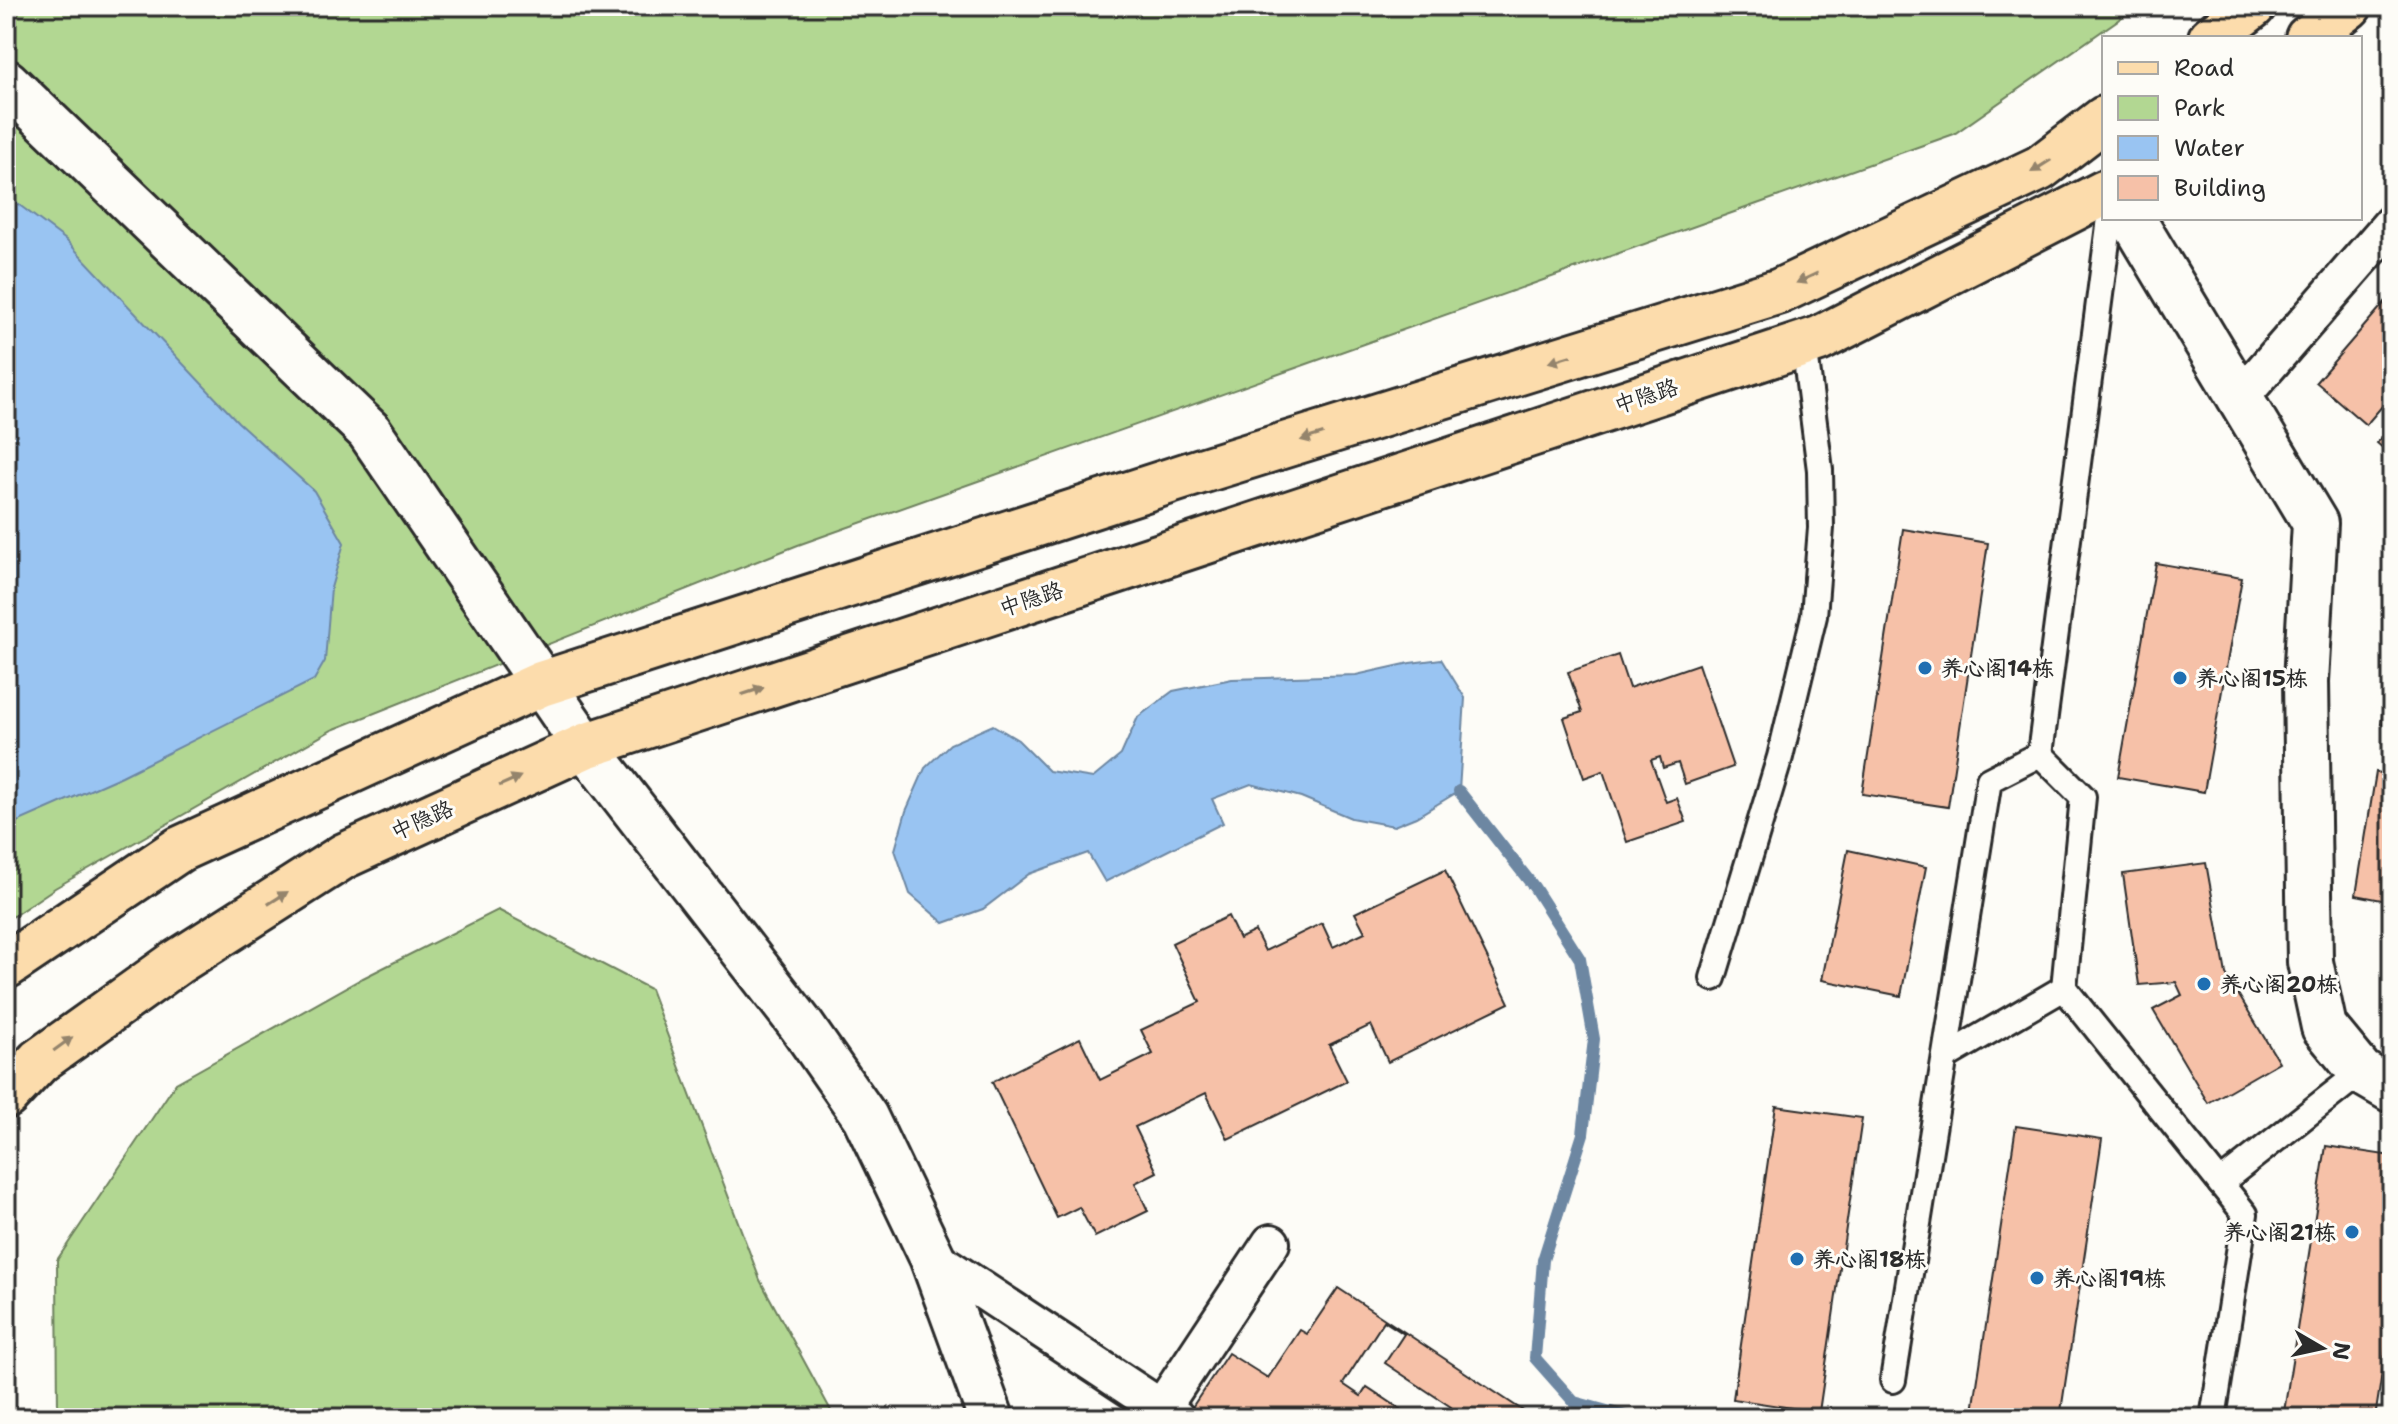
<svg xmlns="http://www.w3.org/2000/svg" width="2398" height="1424" font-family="'Shantell Sans','LXGW WenKai TC',sans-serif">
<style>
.green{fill:#b2d792;stroke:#6e815e;stroke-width:2}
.water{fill:#99c4f2;stroke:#6d87a2;stroke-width:2}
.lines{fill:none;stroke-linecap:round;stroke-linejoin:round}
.stream{stroke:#6d87a2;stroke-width:12}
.building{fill:#f6c1a8;stroke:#2b2b2b;stroke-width:2}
.service-casing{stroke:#2b2b2b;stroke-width:30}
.pedestrian-casing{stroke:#2b2b2b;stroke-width:42}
.minor-casing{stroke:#2b2b2b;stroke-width:50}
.primary-casing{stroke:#2b2b2b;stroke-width:50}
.service{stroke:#fdfcf7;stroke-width:24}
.pedestrian{stroke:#fdfcf7;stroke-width:36}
.minor{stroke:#fdfcf7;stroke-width:44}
.primary{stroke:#fcdcac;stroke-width:44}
.oneway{fill:#94846c}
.poi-dot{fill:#1f6fb2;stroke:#fdfcf7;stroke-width:3}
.labels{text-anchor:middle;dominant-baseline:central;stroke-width:6;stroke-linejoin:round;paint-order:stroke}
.street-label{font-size:22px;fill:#2b2b2b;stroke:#fdfcf7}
.poi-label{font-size:22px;font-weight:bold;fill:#2b2b2b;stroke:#fdfcf7;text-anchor:start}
</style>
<rect width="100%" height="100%" fill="#fdfcf7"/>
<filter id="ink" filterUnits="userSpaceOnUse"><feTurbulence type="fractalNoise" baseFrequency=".0125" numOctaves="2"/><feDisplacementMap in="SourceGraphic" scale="16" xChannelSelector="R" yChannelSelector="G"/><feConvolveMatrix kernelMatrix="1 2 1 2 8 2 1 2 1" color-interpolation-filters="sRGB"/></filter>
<g filter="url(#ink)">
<g class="green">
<path d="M 6,6 L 2138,6 L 1954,134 L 798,545 L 332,730 L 55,888 L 6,921 Z"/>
<path d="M 498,910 L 650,989 L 760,1280 L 835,1418 L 58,1418 L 57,1260 L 176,1083 L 363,978 Z"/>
</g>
<g class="water">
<path d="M 10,198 L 66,240 L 238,422 L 314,491 L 344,543 L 331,588 L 325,661 L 314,680 L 122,776 L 6,827 L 6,200 Z"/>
<path d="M 1441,659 L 1465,698 L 1459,791 L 1416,817 L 1394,826 L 1351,818 L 1301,797 L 1251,784 L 1212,799 L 1223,823 L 1105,882 L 1088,853 L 1029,874 L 983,909 L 944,923 L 910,894 L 895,850 L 906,811 L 925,768 L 950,744 L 993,725 L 1018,740 L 1049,771 L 1093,778 L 1121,755 L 1138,717 L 1173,691 L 1232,679 L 1356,675 L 1410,663 Z"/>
</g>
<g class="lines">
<path class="stream" d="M 1459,791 L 1534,887 L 1580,959 L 1594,1039 L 1583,1134 L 1543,1260 L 1535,1358 L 1574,1402 L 1633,1418"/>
</g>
<g class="building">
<path d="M 2392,294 L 2392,401 L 2389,398 L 2366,425 L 2316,382 Z"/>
<path d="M 2392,426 L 2392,456 L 2377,443 Z"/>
<path d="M 1903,529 L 1988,543 L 1948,807 L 1862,794 Z"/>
<path d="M 2156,563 L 2242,578 L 2204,792 L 2118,777 Z"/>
<path d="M 1618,655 L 1629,688 L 1698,664 L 1733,767 L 1685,784 L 1678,763 L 1663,768 L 1660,757 L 1651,760 L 1666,802 L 1677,798 L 1686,822 L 1627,842 L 1603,771 L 1584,778 L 1564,718 L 1582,712 L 1568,672 Z"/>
<path d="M 2392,659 L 2392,725 L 2381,724 Z"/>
<path d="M 2376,772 L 2392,775 L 2392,902 L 2356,895 Z"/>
<path d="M 1848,850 L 1926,867 L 1901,996 L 1822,980 Z"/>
<path d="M 2206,863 L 2226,974 L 2279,1062 L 2208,1103 L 2153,1010 L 2182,995 L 2176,982 L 2139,985 L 2123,874 Z"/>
<path d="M 1445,870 L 1509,1003 L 1388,1062 L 1371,1025 L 1329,1045 L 1347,1081 L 1228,1139 L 1206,1093 L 1135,1127 L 1157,1172 L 1135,1183 L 1148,1211 L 1095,1237 L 1079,1207 L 1057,1218 L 992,1082 L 1080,1038 L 1100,1080 L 1153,1054 L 1141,1030 L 1200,1002 L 1172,943 L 1228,916 L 1239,939 L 1255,931 L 1265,951 L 1322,923 L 1333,947 L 1365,932 L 1355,913 Z"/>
<path d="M 1776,1106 L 1862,1118 L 1819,1412 L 1733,1399 Z"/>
<path d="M 2016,1126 L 2102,1139 L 2060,1418 L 1972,1418 Z"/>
<path d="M 2326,1146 L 2392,1156 L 2392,1309 L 2375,1418 L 2283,1418 Z"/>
<path d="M 1338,1288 L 1534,1418 L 1444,1418 L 1451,1407 L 1385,1363 L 1404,1334 L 1384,1321 L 1343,1384 L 1361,1396 L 1367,1387 L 1414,1418 L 1224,1418 L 1218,1414 L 1215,1418 L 1185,1418 L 1228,1353 L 1268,1378 L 1300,1330 L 1307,1334 Z"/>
</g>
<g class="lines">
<defs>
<g id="service">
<path d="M 2040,754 L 2083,797 L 2064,988 L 2245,1214 L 2213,1418"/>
<path d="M 1713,978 L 1780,757 L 1814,616 L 1821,528 L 1820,470 L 1804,344"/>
<path d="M 1945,1057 L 2064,988"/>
<path d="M 2220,1183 L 2361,1072"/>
<path d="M 1893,1380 L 1989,780 L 2040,754 L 2110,218"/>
</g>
<g id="pedestrian">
<path d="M 2240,398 L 2392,223"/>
<path d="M 932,1257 L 1176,1418"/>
<path d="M 1155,1418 L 1271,1243"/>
</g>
<g id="minor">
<path d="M 6,82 L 369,431 L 585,746 L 801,1025 L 865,1117 L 932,1257 L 991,1418"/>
<path d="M 2132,218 L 2315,523 L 2306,681 L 2310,962 L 2324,1027 L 2361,1072 L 2392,1090"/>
</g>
<g id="primary">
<path d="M 2211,38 L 2253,6"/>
<path d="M 2308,38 L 2349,6"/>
<path d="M 6,966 L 180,849 L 541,684 L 1201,471 L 1780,291 L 2040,168 L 2104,119"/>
<path d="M 6,1096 L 39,1061 L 176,963 L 344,856 L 585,746 L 1819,339 L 2104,193"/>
</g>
</defs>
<use href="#service" class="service-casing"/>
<use href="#pedestrian" class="pedestrian-casing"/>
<use href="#minor" class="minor-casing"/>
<use href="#primary" class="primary-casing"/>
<use href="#service" class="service"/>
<use href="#pedestrian" class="pedestrian"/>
<use href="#minor" class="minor"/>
<use href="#primary" class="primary"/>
</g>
<defs><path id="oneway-solid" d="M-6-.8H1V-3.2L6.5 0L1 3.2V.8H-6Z" transform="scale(2)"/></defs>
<g class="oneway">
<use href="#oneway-solid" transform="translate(2041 166) rotate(148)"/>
<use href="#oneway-solid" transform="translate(1807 278) rotate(155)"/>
<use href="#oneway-solid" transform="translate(1560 359) rotate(163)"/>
<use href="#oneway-solid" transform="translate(1312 437) rotate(163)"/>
<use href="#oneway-solid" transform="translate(753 691) rotate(-18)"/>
<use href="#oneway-solid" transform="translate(510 781) rotate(-24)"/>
<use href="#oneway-solid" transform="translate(278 898) rotate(-32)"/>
<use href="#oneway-solid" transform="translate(63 1044) rotate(-36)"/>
</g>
</g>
<g class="poi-dot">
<circle cx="1925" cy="668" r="8"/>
<circle cx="2180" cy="678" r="8"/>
<circle cx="2204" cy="984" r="8"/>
<circle cx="2352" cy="1232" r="8"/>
<circle cx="1797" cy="1259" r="8"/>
<circle cx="2037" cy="1278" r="8"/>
</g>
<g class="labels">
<g class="street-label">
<text transform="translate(1646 396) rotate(-18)">中隐路</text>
<text transform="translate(1031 599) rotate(-18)">中隐路</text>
<text transform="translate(422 820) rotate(-24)">中隐路</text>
</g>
<g class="poi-label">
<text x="1941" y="668">养心阁14栋</text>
<text x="2196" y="678">养心阁15栋</text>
<text x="2220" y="984">养心阁20栋</text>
<text x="2336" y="1232" text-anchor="end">养心阁21栋</text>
<text x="1813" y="1259">养心阁18栋</text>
<text x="2053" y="1278">养心阁19栋</text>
</g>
</g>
<rect width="2398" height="1424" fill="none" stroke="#fdfcf7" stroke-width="32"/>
<rect x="16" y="16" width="2366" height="1392" fill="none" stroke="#2b2b2b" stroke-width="3" filter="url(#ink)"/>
<rect x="2102" y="36" width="260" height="184" fill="#fdfcf7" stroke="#a9a8a5" stroke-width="2"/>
<rect x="2118" y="62" width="40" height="12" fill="#fcdcac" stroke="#a9a8a5" stroke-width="2"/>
<text x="2174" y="76" font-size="24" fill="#2b2b2b">Road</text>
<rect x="2118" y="96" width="40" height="24" fill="#b2d792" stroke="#a9a8a5" stroke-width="2"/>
<text x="2174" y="116" font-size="24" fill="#2b2b2b">Park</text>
<rect x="2118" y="136" width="40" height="24" fill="#99c4f2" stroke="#a9a8a5" stroke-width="2"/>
<text x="2174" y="156" font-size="24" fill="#2b2b2b">Water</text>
<rect x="2118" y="176" width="40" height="24" fill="#f6c1a8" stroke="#a9a8a5" stroke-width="2"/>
<text x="2174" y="196" font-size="24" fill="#2b2b2b">Building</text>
<g transform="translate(2322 1348) rotate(99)" stroke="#fdfcf7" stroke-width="6" paint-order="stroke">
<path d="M0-6L14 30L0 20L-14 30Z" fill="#2b2b2b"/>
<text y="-12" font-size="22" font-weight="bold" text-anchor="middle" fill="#2b2b2b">N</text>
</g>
</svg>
